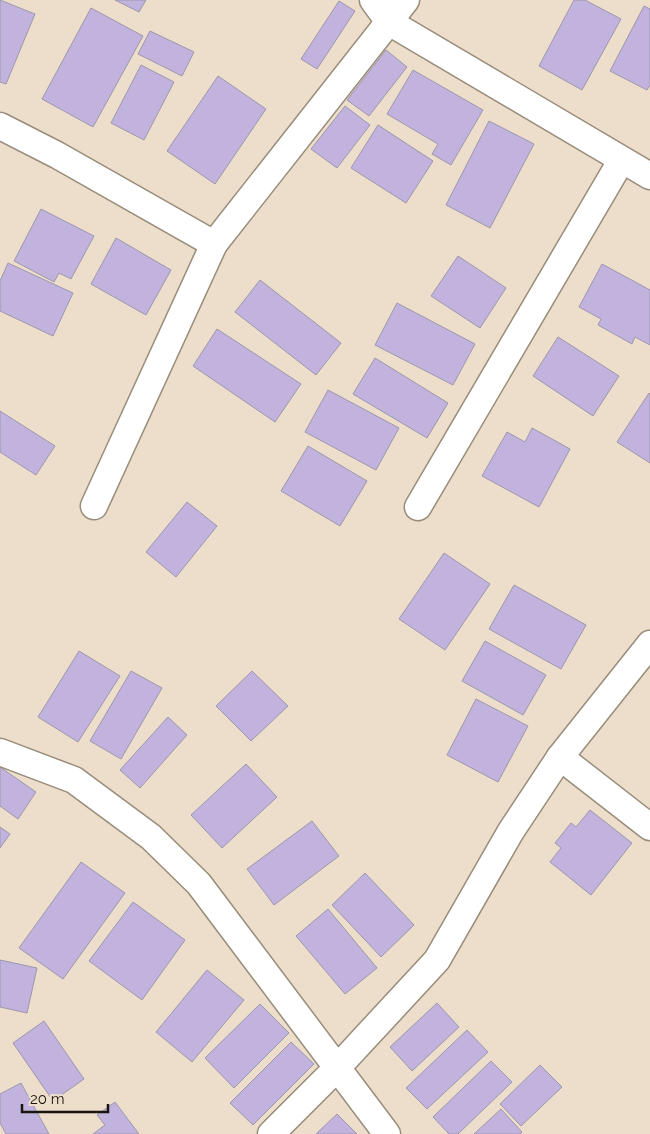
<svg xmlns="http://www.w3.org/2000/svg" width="650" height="1134" font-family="Raleway,sans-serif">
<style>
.building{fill:#c1b3dd;stroke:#9d97ab}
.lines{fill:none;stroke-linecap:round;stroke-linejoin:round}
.minor-casing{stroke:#988c7a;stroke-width:29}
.minor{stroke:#fff;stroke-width:26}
</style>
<rect width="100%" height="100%" fill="#ecdecb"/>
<g class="building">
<path d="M 0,0 L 35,14 L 6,84 L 0,82 Z"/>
<path d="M 115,0 L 146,0 L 139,12 Z"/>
<path d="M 574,0 L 585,0 L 621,19 L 582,90 L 539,66 Z"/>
<path d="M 339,1 L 355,11 L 317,69 L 301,59 Z"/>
<path d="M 644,6 L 650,9 L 650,85 L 647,90 L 610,71 Z"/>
<path d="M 91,8 L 143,36 L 93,127 L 42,99 Z"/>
<path d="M 150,31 L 194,52 L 182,76 L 138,54 Z"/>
<path d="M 386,50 L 407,67 L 369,116 L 347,100 Z"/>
<path d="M 141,65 L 174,82 L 144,140 L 111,123 Z"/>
<path d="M 413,70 L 483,110 L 451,165 L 432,154 L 438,144 L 387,114 Z"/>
<path d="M 218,76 L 266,109 L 215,184 L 167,151 Z"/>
<path d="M 345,106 L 370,125 L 337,168 L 311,149 Z"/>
<path d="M 489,121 L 534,144 L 490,228 L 446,205 Z"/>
<path d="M 378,125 L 433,161 L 406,203 L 351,168 Z"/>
<path d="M 41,209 L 94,236 L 71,279 L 59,273 L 54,282 L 14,261 Z"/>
<path d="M 116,238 L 171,270 L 146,315 L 91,284 Z"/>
<path d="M 458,256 L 506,288 L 480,328 L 431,296 Z"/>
<path d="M 8,263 L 73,293 L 53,336 L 0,311 L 0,281 Z"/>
<path d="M 602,264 L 650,290 L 650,345 L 635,337 L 632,344 L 598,325 L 601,319 L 579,307 Z"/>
<path d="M 260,280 L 341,343 L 316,375 L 235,312 Z"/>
<path d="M 397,303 L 475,344 L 453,385 L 375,345 Z"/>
<path d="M 217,329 L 301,384 L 275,422 L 193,366 Z"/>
<path d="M 558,337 L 619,376 L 593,416 L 533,376 Z"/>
<path d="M 375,358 L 448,403 L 427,438 L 353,394 Z"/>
<path d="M 328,390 L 399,428 L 376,470 L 305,432 Z"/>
<path d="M 649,393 L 650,394 L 650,463 L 617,442 Z"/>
<path d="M 0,411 L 55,446 L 36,475 L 0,452 Z"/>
<path d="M 532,428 L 570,449 L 539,507 L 482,476 L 507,432 L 525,442 Z"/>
<path d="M 308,446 L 367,481 L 340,526 L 281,491 Z"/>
<path d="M 187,502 L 217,526 L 176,577 L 146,552 Z"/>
<path d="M 444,553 L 490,584 L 445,650 L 399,619 Z"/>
<path d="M 514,585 L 586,625 L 561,669 L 489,629 Z"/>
<path d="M 485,641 L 546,675 L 523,715 L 462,681 Z"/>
<path d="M 79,651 L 120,676 L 78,742 L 38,717 Z"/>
<path d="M 131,671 L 162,688 L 121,759 L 90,741 Z"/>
<path d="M 252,671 L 288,706 L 251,741 L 216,706 Z"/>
<path d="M 476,699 L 528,726 L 498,782 L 447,755 Z"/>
<path d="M 168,717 L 187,735 L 140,788 L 120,770 Z"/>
<path d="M 246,764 L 277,797 L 222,848 L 191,815 Z"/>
<path d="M 0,767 L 36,792 L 18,819 L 0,806 Z"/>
<path d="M 590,810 L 632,843 L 591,895 L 550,862 L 561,848 L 555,843 L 571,823 L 576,827 Z"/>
<path d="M 312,821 L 339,856 L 274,905 L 247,869 Z"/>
<path d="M 0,827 L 10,834 L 0,848 Z"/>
<path d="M 81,862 L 125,893 L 63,979 L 19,948 Z"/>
<path d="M 365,873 L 414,925 L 381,957 L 332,905 Z"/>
<path d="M 133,902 L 185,940 L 142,1000 L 89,961 Z"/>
<path d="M 328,909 L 377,968 L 345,994 L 296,936 Z"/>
<path d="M 0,960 L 37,968 L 27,1013 L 0,1007 Z"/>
<path d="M 207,970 L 244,1000 L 192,1062 L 156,1032 Z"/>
<path d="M 437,1003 L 459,1027 L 412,1071 L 390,1047 Z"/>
<path d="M 260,1004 L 289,1033 L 234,1088 L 205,1058 Z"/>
<path d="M 44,1021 L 84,1079 L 53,1101 L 13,1043 Z"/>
<path d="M 467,1030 L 488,1052 L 427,1109 L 406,1088 Z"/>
<path d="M 291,1042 L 314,1064 L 253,1125 L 230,1103 Z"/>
<path d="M 491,1061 L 512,1082 L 458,1134 L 449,1134 L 433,1117 Z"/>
<path d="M 540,1065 L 562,1087 L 521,1126 L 500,1104 Z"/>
<path d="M 21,1083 L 49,1134 L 6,1134 L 0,1123 L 0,1094 Z"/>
<path d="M 115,1102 L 139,1134 L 93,1134 L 105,1125 L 97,1115 Z"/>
<path d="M 501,1109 L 522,1132 L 520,1134 L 474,1134 Z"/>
<path d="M 337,1114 L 357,1134 L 316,1134 Z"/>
</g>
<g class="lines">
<defs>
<g id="minor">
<path d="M 373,0 L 389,22 L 650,176"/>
<path d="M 0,126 L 57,155 L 214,244"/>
<path d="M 94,506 L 214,244 L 406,0"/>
<path d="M 418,507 L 621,161"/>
<path d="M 0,752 L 74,780 L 151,837 L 199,884 L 387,1134"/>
<path d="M 560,757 L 650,827"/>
<path d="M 271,1134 L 337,1068 L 437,960 L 511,831 L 560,757 L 650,644"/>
</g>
</defs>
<use href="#minor" class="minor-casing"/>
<use href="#minor" class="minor"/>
</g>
<path d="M22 1104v8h86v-8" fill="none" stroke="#19140e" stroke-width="2.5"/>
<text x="30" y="1104" font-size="15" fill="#19140e" stroke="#ecdecb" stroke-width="4" paint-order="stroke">20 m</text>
</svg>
